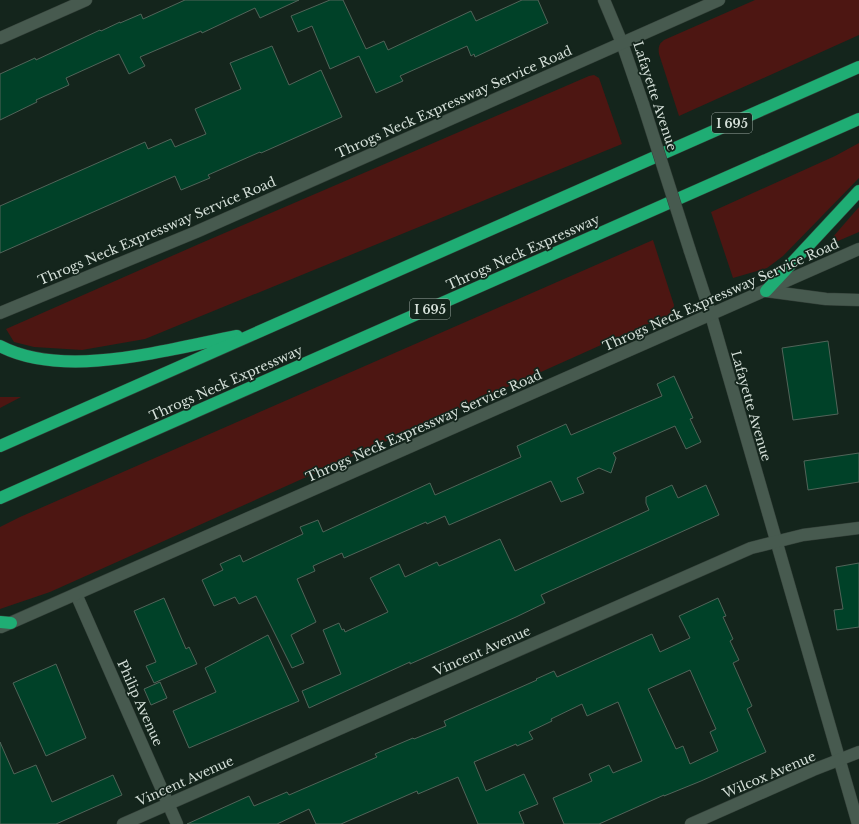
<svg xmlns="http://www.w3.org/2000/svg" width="859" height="824" font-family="'Libre Baskerville',serif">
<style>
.green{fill:#4d1612}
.building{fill:#004128;stroke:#516459;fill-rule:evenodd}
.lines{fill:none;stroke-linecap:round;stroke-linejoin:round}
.minor-casing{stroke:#344039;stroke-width:13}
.highway-casing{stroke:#344039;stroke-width:13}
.minor{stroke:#475a4f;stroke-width:12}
.highway{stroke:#1fad74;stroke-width:12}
.minor-bridge-casing{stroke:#344039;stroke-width:13;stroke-linecap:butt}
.minor-bridge{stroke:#475a4f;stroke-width:12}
.labels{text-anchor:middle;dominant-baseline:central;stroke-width:3.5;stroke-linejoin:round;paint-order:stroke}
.shield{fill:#14251c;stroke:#9aa7a0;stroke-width:1}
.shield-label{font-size:12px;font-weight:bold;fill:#d4dfd8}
.street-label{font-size:13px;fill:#d4dfd8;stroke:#14251c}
</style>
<rect width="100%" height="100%" fill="#14251c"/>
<g class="green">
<path d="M 755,0 L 859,0 L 859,35 L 679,116 L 659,54 C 658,47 659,44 664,40 Z"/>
<path d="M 594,75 L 599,78 L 622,144 L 145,339 L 82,350 L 34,347 L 14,342 L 6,329 L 199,244 L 589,76 Z"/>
<path d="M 859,143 L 859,178 L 783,256 L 767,268 L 733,278 L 711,212 L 835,156 Z"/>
<path d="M 859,207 L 859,232 L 831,244 L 832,238 Z"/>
<path d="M 653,240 L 674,305 L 673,311 L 668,315 L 50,592 L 0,609 L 0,527 L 20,517 Z"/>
<path d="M 0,397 L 21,397 L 0,408 Z"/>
</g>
<g class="building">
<path d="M 185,0 L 299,0 L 260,18 L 255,8 L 202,33 L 201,31 L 140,57 L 145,66 L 129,74 L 119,54 L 66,78 L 69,85 L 36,100 L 37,102 L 0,120 L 0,74 L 35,58 L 36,60 L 100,30 L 101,31 L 120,22 L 120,23 L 141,14 L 143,19 Z"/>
<path d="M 330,0 L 343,0 L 366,49 L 384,41 L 388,50 L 471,11 L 476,21 L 522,0 L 538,0 L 548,23 L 475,57 L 474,54 L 471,56 L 467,46 L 400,76 L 403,81 L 376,93 L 359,56 L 330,69 L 312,26 L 298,32 L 291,16 Z"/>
<path d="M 272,46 L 289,85 L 321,70 L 342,117 L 261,153 L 260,152 L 208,175 L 210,178 L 181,190 L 175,176 L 0,253 L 0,206 L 145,142 L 148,149 L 171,139 L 175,147 L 206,134 L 195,109 L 241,89 L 230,63 Z"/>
<path d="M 828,341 L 838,414 L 793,420 L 782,348 Z"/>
<path d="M 674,376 L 693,418 L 690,419 L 701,442 L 686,449 L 675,426 L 613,453 L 616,458 L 611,473 L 599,468 L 577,478 L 584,493 L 561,502 L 551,481 L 449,525 L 445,516 L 427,524 L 426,522 L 344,558 L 342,553 L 313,566 L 315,571 L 297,579 L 316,622 L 291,635 L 304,663 L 292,668 L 256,596 L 239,604 L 235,597 L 214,606 L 202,580 L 223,570 L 220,564 L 240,555 L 243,562 L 303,534 L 300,527 L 318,520 L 323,532 L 430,483 L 435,495 L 521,457 L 517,446 L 566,424 L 571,435 L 662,396 L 657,384 Z"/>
<path d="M 859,453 L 859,482 L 808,490 L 804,461 Z"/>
<path d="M 672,485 L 678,498 L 706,485 L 719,515 L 541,595 L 545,603 L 516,617 L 410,664 L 410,662 L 309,708 L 302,691 L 341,674 L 323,630 L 339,623 L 342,630 L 344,629 L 345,632 L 388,612 L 370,578 L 399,564 L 405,577 L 437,562 L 439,566 L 500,539 L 515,571 L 649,510 L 646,503 L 646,497 Z"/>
<path d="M 859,563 L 859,627 L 837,630 L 834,610 L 843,609 L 836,567 Z"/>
<path d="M 164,598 L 186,649 L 189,647 L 197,664 L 154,683 L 146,666 L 156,662 L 134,611 Z"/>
<path d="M 718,598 L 726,616 L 723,617 L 733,639 L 730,641 L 739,660 L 733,663 L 752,706 L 747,709 L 766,752 L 701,781 L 664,796 L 664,795 L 599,824 L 564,824 L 553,798 L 592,781 L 589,774 L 609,765 L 613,773 L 642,761 L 618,702 L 587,716 L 582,704 L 551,719 L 552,721 L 529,732 L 533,739 L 517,746 L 516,744 L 474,762 L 486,791 L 524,774 L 538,804 L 519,812 L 524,824 L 478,824 L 458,777 L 418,794 L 417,791 L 341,824 L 316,824 L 309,809 L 277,824 L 187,824 L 249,796 L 254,806 L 287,792 L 289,795 L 377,757 L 375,754 L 413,738 L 414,739 L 446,726 L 444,721 L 537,680 L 536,679 L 554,671 L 557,677 L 652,634 L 660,652 L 690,638 L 679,616 ZM 690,670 L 716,729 L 710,732 L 718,751 L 690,764 L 683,746 L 676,749 L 648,689 Z"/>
<path d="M 268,635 L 299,701 L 189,748 L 173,711 L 216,692 L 205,668 Z"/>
<path d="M 56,664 L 86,738 L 46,756 L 13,683 Z"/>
<path d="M 160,682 L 167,698 L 151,705 L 144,689 Z"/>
<path d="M 0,742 L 14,774 L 36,765 L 52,802 L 113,775 L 122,795 L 56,824 L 0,824 Z"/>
</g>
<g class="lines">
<defs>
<g id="minor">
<path d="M 604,0 L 622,43 L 643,104"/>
<path d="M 0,38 L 86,0"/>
<path d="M 690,251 L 711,315 L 858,824"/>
<path d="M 766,291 L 826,299 L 859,300"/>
<path d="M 0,313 L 196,232 L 719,0"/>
<path d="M 76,594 L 177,824"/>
<path d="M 1,627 L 859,249"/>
<path d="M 123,824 L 751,548 L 803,535 L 859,528"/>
<path d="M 691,824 L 813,770 L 859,752"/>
</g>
<g id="highway">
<path d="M 766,291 L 859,191"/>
<path d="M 0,346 C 65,380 169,349 237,336"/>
<path d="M 0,446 L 859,67"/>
<path d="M 0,498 L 859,119"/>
<path d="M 0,622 L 11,623"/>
</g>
</defs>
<use href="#minor" class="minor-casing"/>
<use href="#highway" class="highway-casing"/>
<use href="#minor" class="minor"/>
<use href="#highway" class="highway"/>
<defs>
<path id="minor-bridge" d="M 643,104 L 690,251"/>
</defs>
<use href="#minor-bridge" class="minor-bridge-casing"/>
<use href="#minor-bridge" class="minor-bridge"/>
</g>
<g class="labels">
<g class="shield">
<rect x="712" y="113" width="40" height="20" rx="3"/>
<rect x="410" y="299" width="40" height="20" rx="3"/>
</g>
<g class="shield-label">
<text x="732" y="123">I 695</text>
<text x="430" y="309">I 695</text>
</g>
<g class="street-label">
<text transform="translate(655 96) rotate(72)">Lafayette Avenue</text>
<text transform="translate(454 102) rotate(-24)">Throgs Neck Expressway Service Road</text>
<text transform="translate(157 231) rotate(-23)">Throgs Neck Expressway Service Road</text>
<text transform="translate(523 252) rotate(-24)">Throgs Neck Expressway</text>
<text transform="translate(721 295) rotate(-24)">Throgs Neck Expressway Service Road</text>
<text transform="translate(226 383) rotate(-24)">Throgs Neck Expressway</text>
<text transform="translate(751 406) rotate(74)">Lafayette Avenue</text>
<text transform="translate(424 426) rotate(-24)">Throgs Neck Expressway Service Road</text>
<text transform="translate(482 651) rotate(-24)">Vincent Avenue</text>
<text transform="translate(140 703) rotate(66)">Philip Avenue</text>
<text transform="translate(769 775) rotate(-23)">Wilcox Avenue</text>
<text transform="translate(185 781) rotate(-24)">Vincent Avenue</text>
</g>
</g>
</svg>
